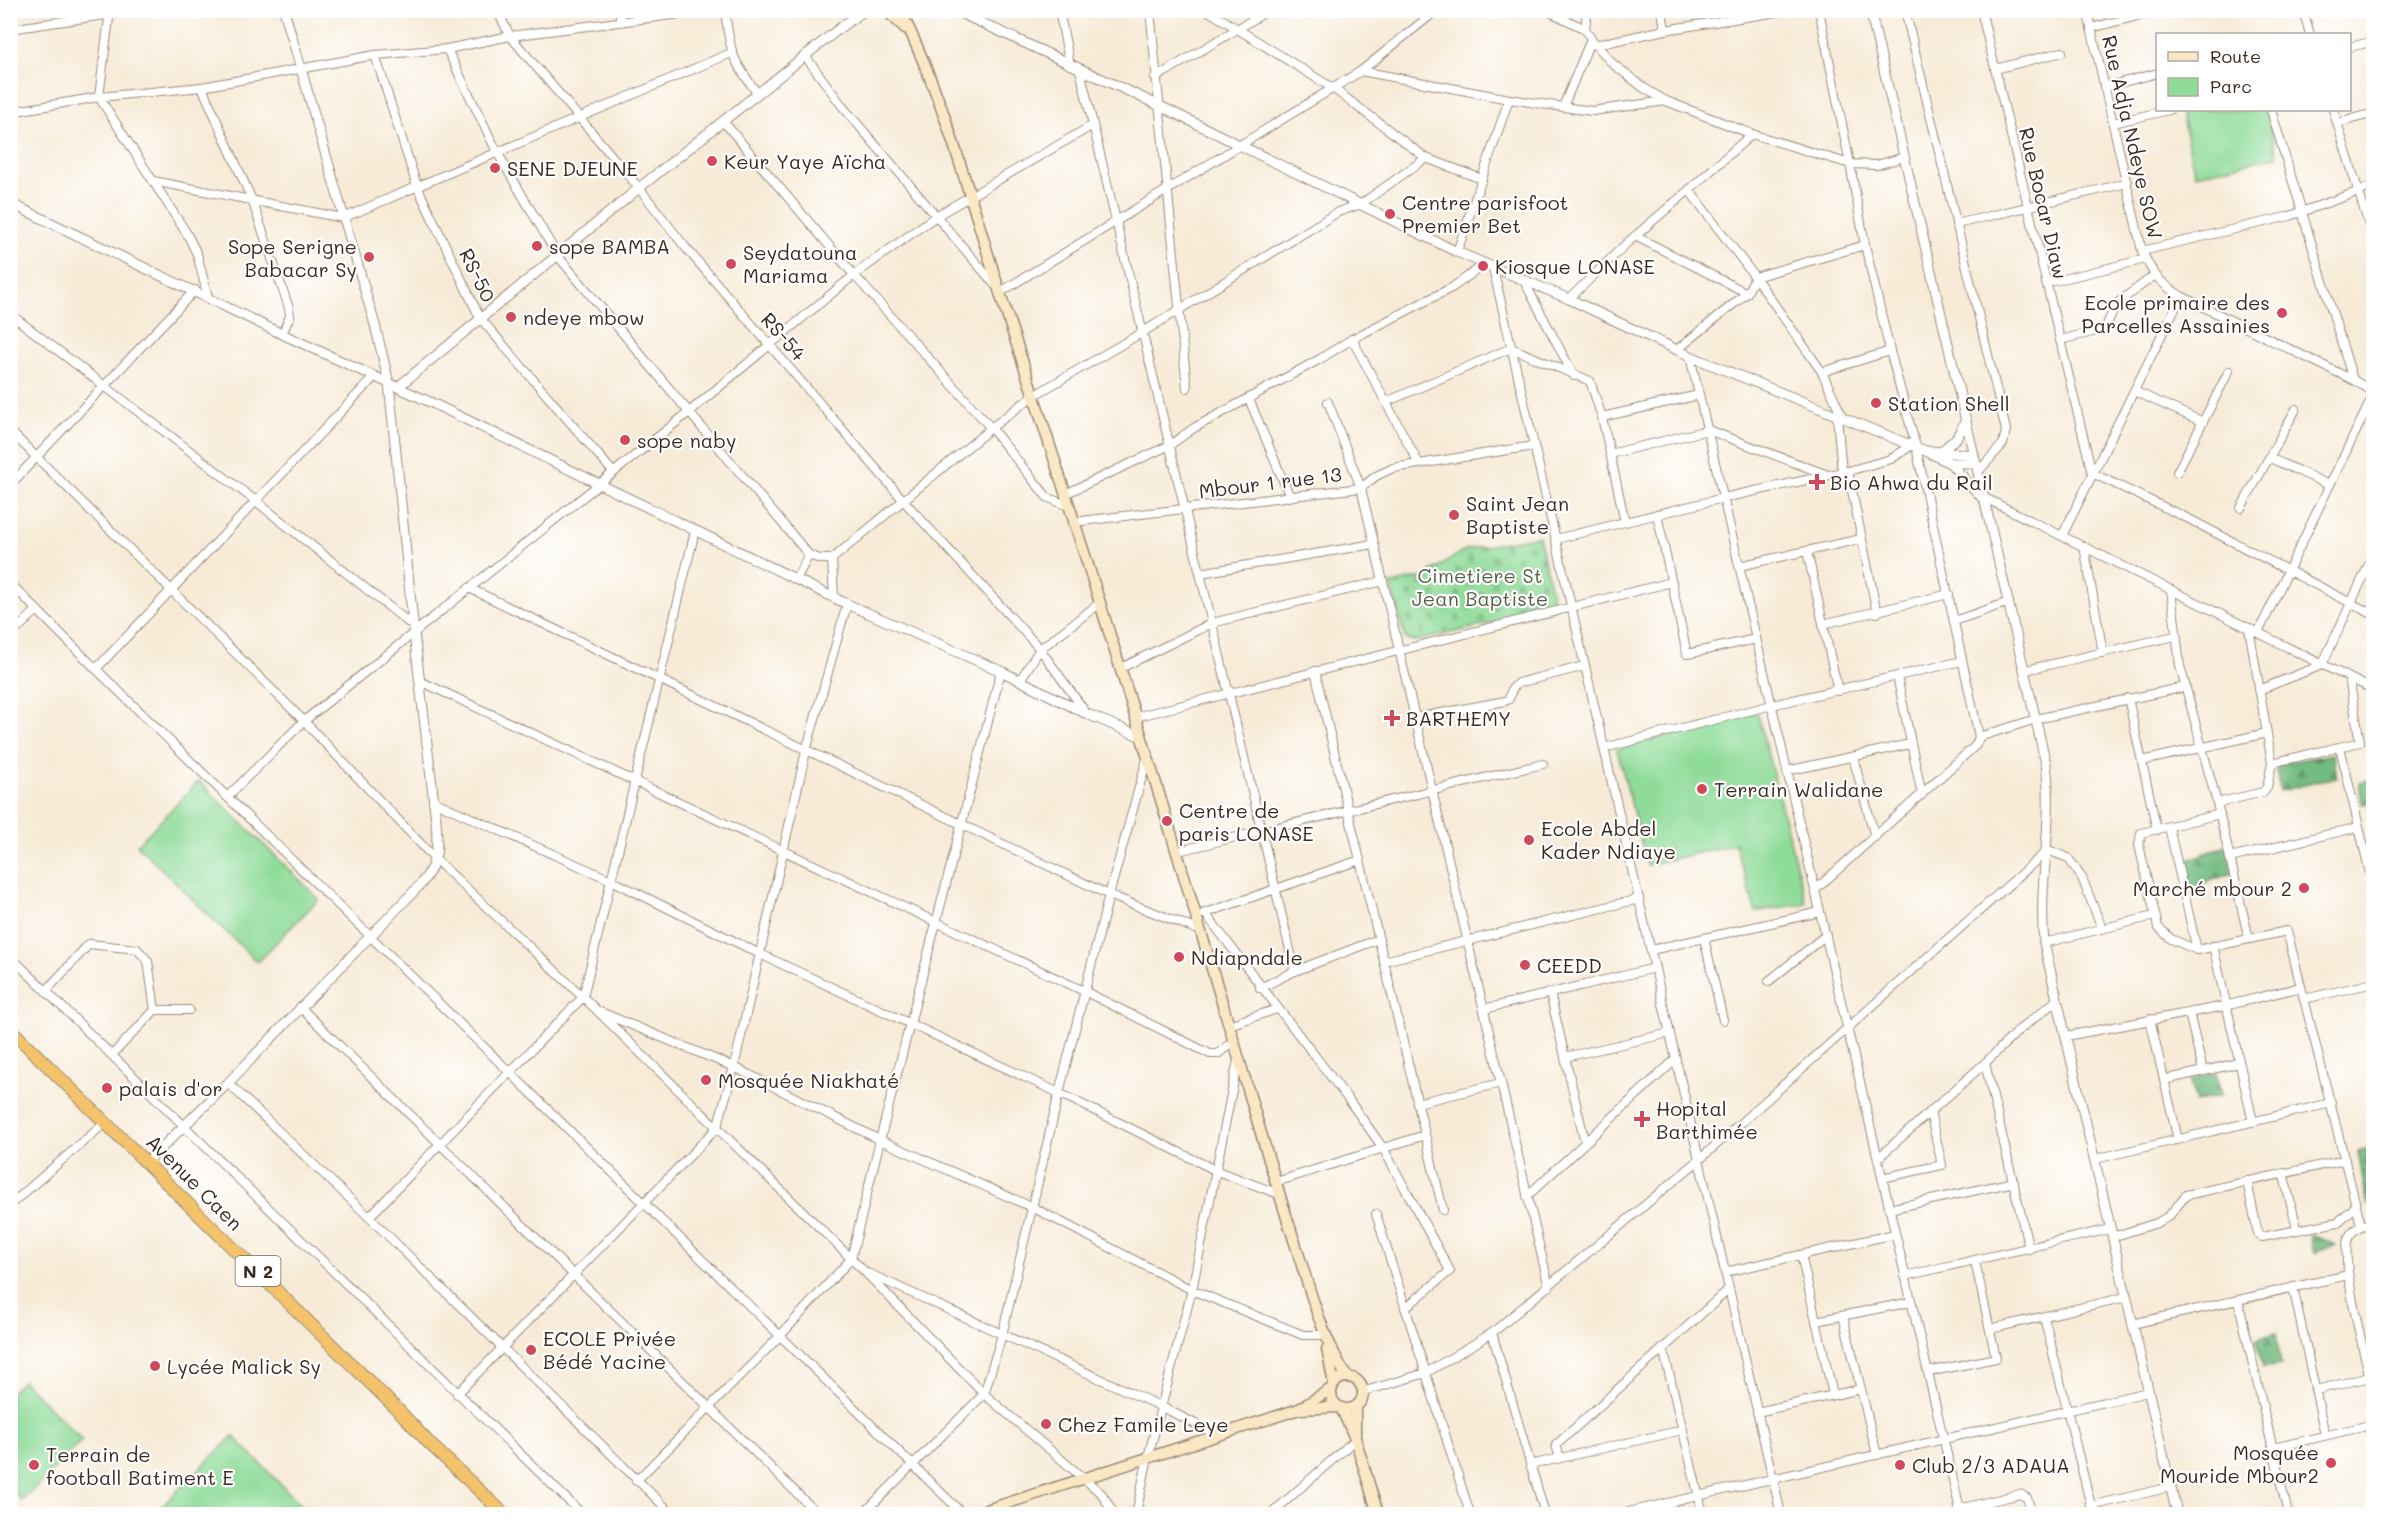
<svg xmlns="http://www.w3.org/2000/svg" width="2384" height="1525" font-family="Mali,sans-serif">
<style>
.forest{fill:url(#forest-firs);stroke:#577350;stroke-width:1.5}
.cemetery{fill:url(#cemetery-stones);stroke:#65835c;stroke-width:1.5}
.park{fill:#8fdc99;stroke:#65835c;stroke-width:1.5}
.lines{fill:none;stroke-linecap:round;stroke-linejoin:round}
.minor-casing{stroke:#998a7a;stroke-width:10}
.tertiary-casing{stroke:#998a7a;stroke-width:11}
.secondary-casing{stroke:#998a7a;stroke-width:13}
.trunk-casing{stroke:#998a7a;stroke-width:14}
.minor{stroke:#fff;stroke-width:8}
.tertiary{stroke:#fff;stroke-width:9}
.secondary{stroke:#fae7c3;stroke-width:10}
.trunk{stroke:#f3c26a;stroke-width:12}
.poi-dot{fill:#d1495b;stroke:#fff;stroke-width:2}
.labels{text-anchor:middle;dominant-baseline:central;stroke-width:4.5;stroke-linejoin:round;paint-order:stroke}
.shield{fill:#fff;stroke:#766a62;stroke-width:1.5}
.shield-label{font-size:18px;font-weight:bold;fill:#3b2a1e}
.street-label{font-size:20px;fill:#3b2a1e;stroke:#fff}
.poi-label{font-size:20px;fill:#3b2a1e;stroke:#fff;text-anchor:start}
.park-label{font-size:20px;fill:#545f43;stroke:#fff}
</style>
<defs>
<pattern id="forest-firs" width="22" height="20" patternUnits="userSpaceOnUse" patternTransform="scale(1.5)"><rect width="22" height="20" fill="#73bc81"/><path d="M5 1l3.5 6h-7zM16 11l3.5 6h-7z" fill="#609969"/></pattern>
<pattern id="cemetery-stones" width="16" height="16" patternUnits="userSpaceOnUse" patternTransform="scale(1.5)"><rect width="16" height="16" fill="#8fdc99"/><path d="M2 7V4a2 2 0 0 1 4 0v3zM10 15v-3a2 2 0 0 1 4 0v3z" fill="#7cbd83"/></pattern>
</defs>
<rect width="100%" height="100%" fill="#fff"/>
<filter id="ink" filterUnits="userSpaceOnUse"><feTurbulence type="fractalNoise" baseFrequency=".0167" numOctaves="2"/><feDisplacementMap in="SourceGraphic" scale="12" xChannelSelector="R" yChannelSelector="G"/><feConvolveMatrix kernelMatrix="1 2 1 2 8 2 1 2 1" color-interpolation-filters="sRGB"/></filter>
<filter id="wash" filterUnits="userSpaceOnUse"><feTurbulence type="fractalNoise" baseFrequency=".008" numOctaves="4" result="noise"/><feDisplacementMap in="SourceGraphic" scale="24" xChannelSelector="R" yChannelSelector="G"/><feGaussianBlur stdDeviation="1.35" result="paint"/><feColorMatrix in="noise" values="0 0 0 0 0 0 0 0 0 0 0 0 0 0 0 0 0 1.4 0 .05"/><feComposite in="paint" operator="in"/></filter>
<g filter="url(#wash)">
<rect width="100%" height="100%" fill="#f7ebd7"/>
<g class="forest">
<path d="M 2333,754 L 2337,777 L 2280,791 L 2276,770 L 2282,763 Z"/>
<path d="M 2373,779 L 2373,802 L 2362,804 L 2359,783 Z"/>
<path d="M 2226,846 L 2233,873 L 2189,888 L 2185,861 Z"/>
<path d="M 2216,1072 L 2221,1095 L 2196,1102 L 2190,1081 Z"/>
<path d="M 2373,1147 L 2373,1203 L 2367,1205 L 2358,1151 Z"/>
<path d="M 2310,1234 L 2335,1245 L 2314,1253 Z"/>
<path d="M 2276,1333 L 2281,1365 L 2263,1368 L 2256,1339 Z"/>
</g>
<path class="cemetery" d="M 1539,536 L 1555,609 L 1416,641 L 1405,639 L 1391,584 L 1423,577 L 1465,550 Z"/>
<g class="park">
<path d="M 2196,110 L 2266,110 L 2277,156 L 2195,175 L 2181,113 Z"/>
<path d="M 1757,712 L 1806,903 L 1756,912 L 1735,844 L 1647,865 L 1617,749 Z"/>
<path d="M 199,781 L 319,899 L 257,962 L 137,845 Z"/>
<path d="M 23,1381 L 82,1440 L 22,1501 L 11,1490 L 10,1393 Z"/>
<path d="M 233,1436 L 310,1514 L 154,1514 Z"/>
</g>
</g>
<g filter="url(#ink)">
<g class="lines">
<defs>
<g id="minor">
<path d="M 110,10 L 99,97 L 187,234 L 197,254 L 208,297"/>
<path d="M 497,10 L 510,36 L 639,188 L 686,248 L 904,501 L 1040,649 L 1087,714"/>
<path d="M 620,10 L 620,22"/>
<path d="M 725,10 C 730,53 732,60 758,94"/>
<path d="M 1059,10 L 1070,65"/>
<path d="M 1150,10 L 1187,388"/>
<path d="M 1207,10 L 1334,89 L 1426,158 L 1482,179"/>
<path d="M 1546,10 L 1585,29"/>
<path d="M 1587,10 L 1585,29 L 1591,39 L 1613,64 L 1644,88 L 1666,101 L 1752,134 L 1850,164 L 1865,245"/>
<path d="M 1662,10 L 1665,30"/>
<path d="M 1819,10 L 1850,164 L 1877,165 L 1904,157"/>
<path d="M 1905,10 L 2006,430 L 2003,444 L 1978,472"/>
<path d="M 1981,10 L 2092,473 L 2187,518 L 2374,615"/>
<path d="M 2087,10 L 2142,251 C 2152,274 2160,283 2181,296 L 2353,380 L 2374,392"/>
<path d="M 2303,10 L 2310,34"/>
<path d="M 2091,28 L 2161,10"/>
<path d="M 10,29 L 139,10"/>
<path d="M 1595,45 L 1665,30 L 1790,10"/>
<path d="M 2350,47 L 2374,41"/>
<path d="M 447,49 L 497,152 L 557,255 L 809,555"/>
<path d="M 375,55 L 417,186 L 480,318 L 613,472"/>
<path d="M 806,57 L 843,107 L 996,286"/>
<path d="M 1995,69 L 2062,52"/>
<path d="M 1080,70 L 1295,971"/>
<path d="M 1361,71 L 1437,10"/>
<path d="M 1155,78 L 1269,10"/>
<path d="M 202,87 L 252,200 L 289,308 L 290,316 L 282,334"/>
<path d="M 2104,87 L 2158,73"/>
<path d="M 1563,107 L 1592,111 L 1666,101"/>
<path d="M 2271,110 L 2353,380"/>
<path d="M 2333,110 L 2374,241"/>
<path d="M 10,112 L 99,97 L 202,87 L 375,55 L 447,49 L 510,36 L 711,10"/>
<path d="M 723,121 L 854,275 L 991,428 L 1047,497 L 1068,506"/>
<path d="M 2113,123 L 2169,110"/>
<path d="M 2338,123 L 2374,113"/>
<path d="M 1752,134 L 1689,190 L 1755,277 L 1822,372 L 1843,418"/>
<path d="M 153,181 L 343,218 L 731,53"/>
<path d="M 1956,224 L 2127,183"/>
<path d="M 1635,236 L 1747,293"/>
<path d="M 2142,251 L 2290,216 L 2374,186"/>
<path d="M 1457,252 L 1509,99 L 1563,107 L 1591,39"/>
<path d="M 1493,268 L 1781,1514"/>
<path d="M 1524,281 L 1574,376"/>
<path d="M 2046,283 L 2146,259"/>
<path d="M 999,293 L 1361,71 L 1509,99"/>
<path d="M 1569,299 L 1627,243 L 1689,190"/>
<path d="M 10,314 L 257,502 L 413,626"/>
<path d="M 1352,339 L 1418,462"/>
<path d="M 2060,340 L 2105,329 L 2116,304 L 2155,275"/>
<path d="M 1677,350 L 1747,293 L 1755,277 L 1865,245 L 1890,351 L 1916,447 L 1979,737 L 1976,745 L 1815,890"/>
<path d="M 1690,356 L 1961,1514"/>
<path d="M 1822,372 L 1890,351"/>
<path d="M 2134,391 L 2203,422"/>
<path d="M 1249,399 L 1290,497"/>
<path d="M 1328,402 L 1361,488 L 1549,1287"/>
<path d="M 1386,402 L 1511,348 L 1590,381 L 1602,417 L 1625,522"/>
<path d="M 1837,416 L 1842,472"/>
<path d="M 1602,417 L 1699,395"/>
<path d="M 10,431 L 304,721 L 436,860 L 583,997 L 865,1272 L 984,1394 L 1102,1494 L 1114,1514"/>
<path d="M 1610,454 L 1708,430 L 1825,474"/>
<path d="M 2270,458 L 2329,485"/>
<path d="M 1848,471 L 1877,613"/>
<path d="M 2177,472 L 2229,371"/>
<path d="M 10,485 L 195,290"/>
<path d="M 1065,494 L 1170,445 L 1194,428 L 1320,359 L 1352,339 L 1453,287 L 1485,264"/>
<path d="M 1983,497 L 2374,690"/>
<path d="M 2241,508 L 2296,409"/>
<path d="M 1657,514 L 1687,654 L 1756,639"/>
<path d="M 1073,522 L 1361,488 L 1376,476 L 1393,468 L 1534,446"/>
<path d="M 2062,536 L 2181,296"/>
<path d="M 1556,539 L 1723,498 L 1848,471 L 1891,459 L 1912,445"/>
<path d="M 2084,546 L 2103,653"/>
<path d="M 1807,551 L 1838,691"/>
<path d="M 832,559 L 834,597"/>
<path d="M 1739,566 L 1861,539"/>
<path d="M 1200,573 L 1374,544"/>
<path d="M 796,579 L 809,555 L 820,559 L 832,559 L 991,428 L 1033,396 L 1143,332 L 1338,212 L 1361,204 L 1426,158"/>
<path d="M 10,583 L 96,669 L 963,1514"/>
<path d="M 469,588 L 1109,895 L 1201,931"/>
<path d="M 2171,590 L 2180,666 L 2217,803 L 2249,939"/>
<path d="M 1954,621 L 2009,602"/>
<path d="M 1823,624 L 1949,594"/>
<path d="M 2258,633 L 2374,394"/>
<path d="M 10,636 L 37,610"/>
<path d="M 1121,668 L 1212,623 L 1383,581"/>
<path d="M 96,669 L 375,376"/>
<path d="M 2026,670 L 2175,636"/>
<path d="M 1315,671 L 1443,1210"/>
<path d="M 1897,676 L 1922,795"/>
<path d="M 1020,680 L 1040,649 L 1100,603"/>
<path d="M 420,681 L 1086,992 L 1210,1054 L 1218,1054 L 1233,1041"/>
<path d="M 2259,690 L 2322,665 L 2374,554"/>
<path d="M 2128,698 L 2157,830"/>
<path d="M 1135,717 L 1672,582"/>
<path d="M 1415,718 L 1505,701 L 1509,699 L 1512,689 L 1518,683 L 1585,666"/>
<path d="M 1979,737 L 2036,719 L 2185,687"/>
<path d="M 2340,747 L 2374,890"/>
<path d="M 1604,748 L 1772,705 L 1962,661"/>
<path d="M 1853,757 L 1875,837"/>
<path d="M 2142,761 L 2267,733"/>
<path d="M 2272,763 L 2360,742 L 2349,678"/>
<path d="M 1787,771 L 1910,744"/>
<path d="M 227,797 L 304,721 L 689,412 L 854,275 L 936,216 L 1093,125"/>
<path d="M 433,801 L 611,880 L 760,954 L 1059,1093 L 1217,1171 L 1279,1194"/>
<path d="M 2217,803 L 2263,792 L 2267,787 L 2272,763 L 2249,628"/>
<path d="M 2220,814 L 2141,833 L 2139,845 L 2158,927 L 2171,939 L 2197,950 L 2287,931 L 2361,1225"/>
<path d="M 2169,827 L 2197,950"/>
<path d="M 1178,851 L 1543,764"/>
<path d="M 2230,858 L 2359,827"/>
<path d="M 1205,913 L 1348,1099 L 1383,1148 L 1450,1271 L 1405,1308"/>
<path d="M 1203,914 L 1360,860"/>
<path d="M 1704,938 L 1723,1020"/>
<path d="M 2044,943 L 2154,916"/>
<path d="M 2213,946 L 2253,1122"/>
<path d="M 1651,950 L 1820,912"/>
<path d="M 10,956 L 582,1514"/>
<path d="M 1384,961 L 1639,899"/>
<path d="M 1769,981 L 1826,935"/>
<path d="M 1260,988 L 1295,971 L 1379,939"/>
<path d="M 46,991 L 89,944 L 137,949 L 148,961 L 155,1010"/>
<path d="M 1550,993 L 1585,1142"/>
<path d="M 2304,999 L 2374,983"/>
<path d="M 300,1007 L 818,1514"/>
<path d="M 1484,1009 L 1655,968"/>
<path d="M 600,1012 L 734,1067 L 880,1140 L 1034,1208 L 1192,1290 L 1303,1335 L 1324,1335"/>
<path d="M 2189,1013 L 2203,1071"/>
<path d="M 2150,1019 L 2178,1140"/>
<path d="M 1229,1025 L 1277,1009"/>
<path d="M 2066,1036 L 2225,1006 L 2301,987"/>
<path d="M 112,1055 L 155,1010 L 189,1010"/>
<path d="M 1565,1057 L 1670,1033"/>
<path d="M 1985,1063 L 2029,1249"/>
<path d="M 2164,1080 L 2239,1063"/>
<path d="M 228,1083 L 369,1217 L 672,1514"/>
<path d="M 1417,1103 L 1501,1083"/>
<path d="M 1878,1158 L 1985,1063 L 2019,1030 L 2057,1000"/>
<path d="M 2095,1159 L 2331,1103"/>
<path d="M 2283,1173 L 2297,1228"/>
<path d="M 1882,1178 L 1942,1165 L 1930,1112"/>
<path d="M 2247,1181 L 2258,1235 L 2262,1237 L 2338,1222 L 2356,1206"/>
<path d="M 1276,1182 L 1425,1135"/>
<path d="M 1527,1196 L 1676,1059"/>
<path d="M 10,1205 L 106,1122"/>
<path d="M 1889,1209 L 2014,1182"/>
<path d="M 1376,1214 L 1470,1514"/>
<path d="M 369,1217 L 583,997 L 695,531"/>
<path d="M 2374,1222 C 2363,1225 2352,1228 2348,1239 C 2340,1262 2367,1365 2374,1394"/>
<path d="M 2112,1237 L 2157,1223 L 2169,1216 L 2186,1195 L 2345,1160"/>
<path d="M 1801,1255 L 1833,1395"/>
<path d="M 1725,1272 L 1895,1234"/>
<path d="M 870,1274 L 1162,1407 L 1217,1435"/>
<path d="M 1905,1276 L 2110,1229"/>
<path d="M 2293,1287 L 2325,1435"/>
<path d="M 2238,1300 L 2288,1514"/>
<path d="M 1843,1316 L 1877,1455"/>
<path d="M 2044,1317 L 2091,1506 L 2170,1487"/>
<path d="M 1816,1321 L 1911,1302"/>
<path d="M 2132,1324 L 2348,1275"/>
<path d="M 1990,1329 L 2126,1297"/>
<path d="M 1492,1333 L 1545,1514"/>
<path d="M 1663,1348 L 1703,1514"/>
<path d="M 1928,1372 L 1996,1358 L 1975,1261"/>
<path d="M 2316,1390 L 2370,1377"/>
<path d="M 1362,1392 L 1426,1373 L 1492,1333 L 1699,1160 L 2048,850 L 2068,858 L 2082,878 L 2102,928"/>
<path d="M 457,1394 L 717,1128 L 734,1067 L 806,751 L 847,604"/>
<path d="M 1757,1412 L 1861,1389"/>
<path d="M 2368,1425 L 2374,1447"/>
<path d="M 2273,1448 L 2374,1424"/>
<path d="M 1560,1458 L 1556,1445 L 1729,1289"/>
<path d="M 1530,1465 L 1683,1430"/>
<path d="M 636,1481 L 779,1337 L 851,1259 L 880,1140 L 1001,671"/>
<path d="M 1959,1509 L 2020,1494 L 2027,1498 L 2032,1514"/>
<path d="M 863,1514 L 984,1394 L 1002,1335 L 1059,1093 L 1109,895 L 1147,759"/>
<path d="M 1136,1514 L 1148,1457 L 1192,1290 L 1238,1060"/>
<path d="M 1271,1514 L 1356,1439"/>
<path d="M 1620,1514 L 2148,1392"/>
</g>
<g id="tertiary">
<path d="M 954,10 L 1158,105 L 1457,252 L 1569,299 L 1690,356 L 1928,452 L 1950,463 L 1983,499"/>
<path d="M 1870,10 L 2046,764 C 2054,825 2038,882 2044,943 L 2177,1514"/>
<path d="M 10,203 L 282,334 L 430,402 L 847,604 L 1001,671 L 1087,714 L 1142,737"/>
<path d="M 398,387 L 639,188 L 845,24 L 865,10"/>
<path d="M 1930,451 L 1973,455"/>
<path d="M 1942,451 L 1957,437 L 1966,420"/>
<path d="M 1950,463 L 1976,463"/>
<path d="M 147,1162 L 228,1083 L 421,884 C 439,861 438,848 436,820 L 414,633 L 389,383 L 375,325 L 284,10"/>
</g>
<g id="secondary">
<path d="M 886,10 L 905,28"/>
<path d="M 900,10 C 950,110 975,219 1010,324 C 1087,555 1158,788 1228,1022 C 1250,1095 1271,1170 1295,1243 C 1310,1290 1321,1335 1347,1377"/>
<path d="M 1327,1349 L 1334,1384"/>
<circle cx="1347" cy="1393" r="16"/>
<path d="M 1341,1408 L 1355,1438 L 1378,1514"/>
<path d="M 1300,1409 L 1338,1407"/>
<path d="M 1355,1438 L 1355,1407"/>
<path d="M 974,1514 L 1299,1409 L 1331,1389"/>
</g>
<path id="trunk" d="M 10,1029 L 402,1414 L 430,1444 L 504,1514"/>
</defs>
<use href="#minor" class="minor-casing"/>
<use href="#tertiary" class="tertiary-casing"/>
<use href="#secondary" class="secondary-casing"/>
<use href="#trunk" class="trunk-casing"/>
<use href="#minor" class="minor"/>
<use href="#tertiary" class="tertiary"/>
<use href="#secondary" class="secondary"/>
<use href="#trunk" class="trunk"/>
</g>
</g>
<g class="poi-dot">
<circle cx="712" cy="161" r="6"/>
<circle cx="495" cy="168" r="6"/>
<circle cx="1390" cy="214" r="6"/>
<circle cx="537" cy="246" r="6"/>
<circle cx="369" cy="257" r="6"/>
<circle cx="731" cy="264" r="6"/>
<circle cx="1483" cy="266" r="6"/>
<circle cx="2282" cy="313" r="6"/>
<circle cx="511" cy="317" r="6"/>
<circle cx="1876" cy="403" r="6"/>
<circle cx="625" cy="440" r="6"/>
<path d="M1814 473h6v6h6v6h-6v6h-6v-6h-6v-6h6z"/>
<circle cx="1454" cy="515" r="6"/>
<path d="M1389 709h6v6h6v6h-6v6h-6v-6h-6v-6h6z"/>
<circle cx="1702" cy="789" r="6"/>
<circle cx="1167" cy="821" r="6"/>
<circle cx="1529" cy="840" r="6"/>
<circle cx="2304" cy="888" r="6"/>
<circle cx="1179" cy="957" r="6"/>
<circle cx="1525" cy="965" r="6"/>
<circle cx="706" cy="1080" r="6"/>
<circle cx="107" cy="1088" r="6"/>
<path d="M1639 1110h6v6h6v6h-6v6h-6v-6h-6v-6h6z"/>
<circle cx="531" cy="1350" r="6"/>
<circle cx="155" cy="1366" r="6"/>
<circle cx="1046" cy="1424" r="6"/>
<circle cx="2331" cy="1463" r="6"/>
<circle cx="34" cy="1465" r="6"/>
<circle cx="1900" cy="1465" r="6"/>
</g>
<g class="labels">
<rect class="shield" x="235.5" y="1256" width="45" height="30" rx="4.5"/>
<g class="shield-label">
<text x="258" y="1271">N 2</text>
</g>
<g class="street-label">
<text transform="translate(2133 137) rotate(77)">Rue Adja Ndeye SOW</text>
<text transform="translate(2044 203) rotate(77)">Rue Bocar Diaw</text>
<text transform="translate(478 275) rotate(64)">RS-50</text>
<text transform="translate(784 336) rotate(49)">RS-54</text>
<text transform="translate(1270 482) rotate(-7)">Mbour 1 rue 13</text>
<text transform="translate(195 1182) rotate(45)">Avenue Caen</text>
</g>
<g class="poi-label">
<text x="724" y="161">Keur Yaye Aïcha</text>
<text x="507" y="168">SENE DJEUNE</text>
<text x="1402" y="202">Centre parisfoot<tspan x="1402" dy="23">Premier Bet</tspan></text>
<text x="357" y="246" text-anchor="end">Sope Serigne<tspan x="357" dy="23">Babacar Sy</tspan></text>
<text x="549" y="246">sope BAMBA</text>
<text x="743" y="252">Seydatouna<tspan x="743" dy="23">Mariama</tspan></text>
<text x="1495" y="266">Kiosque LONASE</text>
<text x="2270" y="302" text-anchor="end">Ecole primaire des<tspan x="2270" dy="23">Parcelles Assainies</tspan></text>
<text x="523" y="317">ndeye mbow</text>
<text x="1888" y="403">Station Shell</text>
<text x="637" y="440">sope naby</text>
<text x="1830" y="482">Bio Ahwa du Rail</text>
<text x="1466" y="503">Saint Jean<tspan x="1466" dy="23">Baptiste</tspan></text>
<text x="1406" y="718">BARTHEMY</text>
<text x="1714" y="789">Terrain Walidane</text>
<text x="1179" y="810">Centre de<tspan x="1179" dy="23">paris LONASE</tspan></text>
<text x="1541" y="828">Ecole Abdel<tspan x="1541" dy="23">Kader Ndiaye</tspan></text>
<text x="2292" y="888" text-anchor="end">Marché mbour 2</text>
<text x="1191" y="957">Ndiapndale</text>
<text x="1537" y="965">CEEDD</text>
<text x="718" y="1080">Mosquée Niakhaté</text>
<text x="119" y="1088">palais d'or</text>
<text x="1656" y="1108">Hopital<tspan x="1656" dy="23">Barthimée</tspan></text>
<text x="543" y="1338">ECOLE Privée<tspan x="543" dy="23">Bédé Yacine</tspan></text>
<text x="167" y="1366">Lycée Malick Sy</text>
<text x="1058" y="1424">Chez Famile Leye</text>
<text x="2319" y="1452" text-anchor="end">Mosquée<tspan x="2319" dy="23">Mouride Mbour2</tspan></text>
<text x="46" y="1454">Terrain de<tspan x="46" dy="23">football Batiment E</tspan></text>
<text x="1912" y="1465">Club 2/3 ADAUA</text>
</g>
<g class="park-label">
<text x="1480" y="575">Cimetiere St<tspan x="1480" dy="23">Jean Baptiste</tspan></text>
</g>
</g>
<rect width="2384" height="1525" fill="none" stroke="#fff" stroke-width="36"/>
<rect x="2156" y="33" width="195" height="78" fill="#ffffff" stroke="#b1aaa5" stroke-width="1.5"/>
<rect x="2168" y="52" width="30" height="9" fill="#fae7c3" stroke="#b1aaa5" stroke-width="1.5"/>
<text x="2210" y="63" font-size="18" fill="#3b2a1e">Route</text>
<rect x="2168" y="78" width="30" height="18" fill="#8fdc99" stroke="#b1aaa5" stroke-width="1.5"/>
<text x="2210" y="93" font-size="18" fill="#3b2a1e">Parc</text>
</svg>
